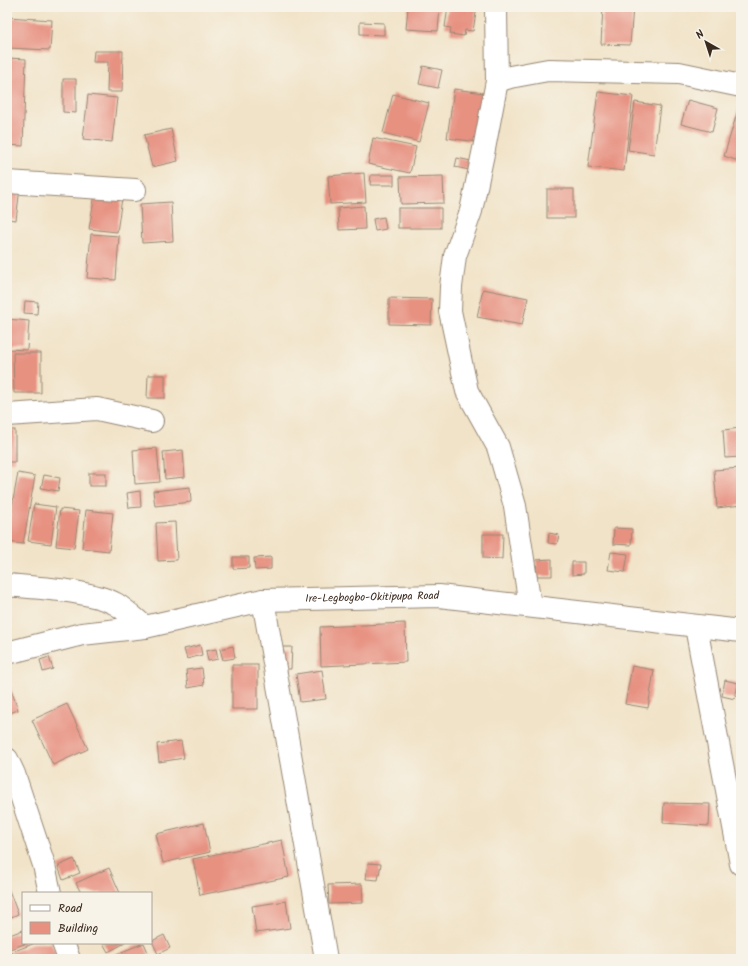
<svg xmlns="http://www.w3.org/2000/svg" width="748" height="966" font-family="Kalam,sans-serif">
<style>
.building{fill:#e79181}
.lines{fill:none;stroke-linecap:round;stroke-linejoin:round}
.minor-casing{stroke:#968673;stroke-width:24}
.tertiary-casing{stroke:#968673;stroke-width:24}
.minor{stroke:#fff;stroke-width:22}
.tertiary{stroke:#fff;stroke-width:22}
.labels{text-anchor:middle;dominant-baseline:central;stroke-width:4;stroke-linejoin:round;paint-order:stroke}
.street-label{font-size:11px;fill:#3b2a1e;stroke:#f7f3e8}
</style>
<rect width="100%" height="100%" fill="#f7f3e8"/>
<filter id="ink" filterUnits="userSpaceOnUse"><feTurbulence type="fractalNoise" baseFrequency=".025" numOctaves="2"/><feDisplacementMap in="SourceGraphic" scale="8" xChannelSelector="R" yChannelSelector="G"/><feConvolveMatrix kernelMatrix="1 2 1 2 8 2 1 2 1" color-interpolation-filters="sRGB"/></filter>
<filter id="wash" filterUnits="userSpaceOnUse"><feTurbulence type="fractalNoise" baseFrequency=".012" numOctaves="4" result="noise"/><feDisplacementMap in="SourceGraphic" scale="16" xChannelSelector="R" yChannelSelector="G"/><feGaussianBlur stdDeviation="0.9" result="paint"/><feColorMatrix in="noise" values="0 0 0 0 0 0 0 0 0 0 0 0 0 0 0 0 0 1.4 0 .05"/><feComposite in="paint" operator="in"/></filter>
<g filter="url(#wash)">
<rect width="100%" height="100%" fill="#f1e3c8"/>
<g id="blocks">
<g class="building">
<path d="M 408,7 L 440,7 L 438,31 L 406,29 Z"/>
<path d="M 448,7 L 477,7 L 473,31 L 465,30 L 464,36 L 450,34 L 451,28 L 445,27 Z"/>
<path d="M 603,7 L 633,7 L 630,45 L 601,44 Z"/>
<path d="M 7,17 L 52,20 L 50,50 L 7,48 Z"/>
<path d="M 360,22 L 384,23 L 384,35 L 360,34 Z"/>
<path d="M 94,51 L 123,51 L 122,92 L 107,92 L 108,62 L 93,62 Z"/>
<path d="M 7,58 L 26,59 L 23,146 L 7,145 Z"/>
<path d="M 423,66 L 442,70 L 438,88 L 419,84 Z"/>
<path d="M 63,79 L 76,79 L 76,113 L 63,112 Z"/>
<path d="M 454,89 L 484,93 L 478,142 L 447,138 Z"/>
<path d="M 598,92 L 633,96 L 624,171 L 588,167 Z"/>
<path d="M 393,94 L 429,103 L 419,142 L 383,133 Z"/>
<path d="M 88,95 L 117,98 L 112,142 L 83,139 Z"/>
<path d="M 688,100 L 718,108 L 712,132 L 681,124 Z"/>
<path d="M 741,100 L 741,162 L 724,156 Z"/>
<path d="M 635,102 L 660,106 L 654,154 L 628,150 Z"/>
<path d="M 171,129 L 178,161 L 152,167 L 144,135 Z"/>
<path d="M 373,138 L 416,147 L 410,173 L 368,164 Z"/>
<path d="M 457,158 L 471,161 L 469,170 L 455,167 Z"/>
<path d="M 364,173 L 366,202 L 330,204 L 328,176 Z"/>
<path d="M 371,175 L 394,175 L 394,185 L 370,185 Z"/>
<path d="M 443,176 L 444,203 L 401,204 L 400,177 Z"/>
<path d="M 7,186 L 20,188 L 16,220 L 7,219 Z"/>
<rect x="547" y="189" width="27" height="29"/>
<path d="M 95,194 L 122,198 L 117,232 L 89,229 Z"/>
<path d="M 171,202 L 173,241 L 142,243 L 140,204 Z"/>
<path d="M 364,206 L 365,229 L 339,230 L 338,208 Z"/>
<rect x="398" y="208" width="43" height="20"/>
<path d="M 384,217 L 386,229 L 375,231 L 373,219 Z"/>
<path d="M 91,234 L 119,236 L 116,280 L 87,278 Z"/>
<path d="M 483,289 L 528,298 L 522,325 L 477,317 Z"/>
<path d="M 389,298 L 432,299 L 431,325 L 389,324 Z"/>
<path d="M 25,301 L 38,302 L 37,314 L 24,313 Z"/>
<path d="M 7,319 L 29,321 L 27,350 L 7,349 Z"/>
<path d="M 13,353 L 41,353 L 41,393 L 14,393 Z"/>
<path d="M 148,375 L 165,375 L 165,398 L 147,398 Z"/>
<rect x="7" y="378" width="2" height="13"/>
<path d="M 741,428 L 741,457 L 725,458 L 723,430 Z"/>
<rect x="7" y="430" width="8" height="32"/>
<path d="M 157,448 L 160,482 L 135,484 L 133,450 Z"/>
<path d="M 183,450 L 185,477 L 165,479 L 163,452 Z"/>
<path d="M 741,468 L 741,505 L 717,508 L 714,470 Z"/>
<path d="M 18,473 L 35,476 L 23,544 L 7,542 L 7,533 Z"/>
<rect x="89" y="473" width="17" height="13"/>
<path d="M 44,475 L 60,478 L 58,491 L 41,488 Z"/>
<path d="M 190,487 L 191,502 L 155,506 L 153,491 Z"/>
<path d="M 140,491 L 141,507 L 129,508 L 127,493 Z"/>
<path d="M 34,504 L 56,507 L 51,544 L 28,541 Z"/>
<path d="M 60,509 L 79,511 L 74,548 L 56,546 Z"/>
<path d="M 86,510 L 113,513 L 109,551 L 82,548 Z"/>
<path d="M 175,522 L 177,560 L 158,561 L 156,523 Z"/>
<path d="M 614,528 L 632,529 L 631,545 L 613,544 Z"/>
<path d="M 549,533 L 559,535 L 557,544 L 548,543 Z"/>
<path d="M 483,534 L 503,534 L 502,559 L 483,558 Z"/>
<path d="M 611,552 L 628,554 L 625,572 L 608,570 Z"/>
<path d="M 233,557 L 249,557 L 249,568 L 233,569 Z"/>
<path d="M 271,557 L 271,569 L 255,570 L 254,558 Z"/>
<path d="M 552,559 L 552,576 L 537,576 L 536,560 Z"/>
<path d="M 572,562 L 584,562 L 584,574 L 572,575 Z"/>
<path d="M 405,623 L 406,662 L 321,666 L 320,627 Z"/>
<path d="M 200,645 L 202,655 L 187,659 L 184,649 Z"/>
<path d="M 233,646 L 235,658 L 223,660 L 220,649 Z"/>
<path d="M 280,647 L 292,647 L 291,669 L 279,669 Z"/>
<path d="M 216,649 L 218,659 L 208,661 L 206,651 Z"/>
<path d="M 49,657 L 53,669 L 43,672 L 40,660 Z"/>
<rect x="232" y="665" width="26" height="44"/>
<path d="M 632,666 L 654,670 L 648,708 L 625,704 Z"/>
<path d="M 202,668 L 204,685 L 188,688 L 186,670 Z"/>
<path d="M 322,670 L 326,699 L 300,702 L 296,674 Z"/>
<path d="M 725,680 L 738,683 L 735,699 L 722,696 Z"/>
<path d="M 10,686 L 18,710 L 7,714 L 7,687 Z"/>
<path d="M 67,704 L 88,749 L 53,765 L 32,720 Z"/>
<path d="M 181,741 L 184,758 L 159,762 L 157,744 Z"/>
<path d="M 664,803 L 710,804 L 709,826 L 663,823 Z"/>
<path d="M 204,823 L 210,852 L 163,863 L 156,834 Z"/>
<path d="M 282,840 L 289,877 L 200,895 L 193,859 Z"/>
<path d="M 74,859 L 80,873 L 63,880 L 58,866 Z"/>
<path d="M 368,863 L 381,864 L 378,880 L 366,879 Z"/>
<path d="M 109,868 L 120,893 L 81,893 L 76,883 Z"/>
<path d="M 362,884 L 363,903 L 329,904 L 328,885 Z"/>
<path d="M 7,885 L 18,914 L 7,919 Z"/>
<path d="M 286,901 L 290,928 L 256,933 L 252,906 Z"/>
<path d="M 23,930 L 23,943 L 27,943 L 7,950 L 7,936 Z"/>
<path d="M 164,935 L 170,948 L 158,954 L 152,941 Z"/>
<path d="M 35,943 L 51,943 L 58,959 L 9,959 L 7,954 Z"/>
<path d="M 103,943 L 125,943 L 108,952 Z"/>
<path d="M 144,943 L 151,959 L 110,959 L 109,957 Z"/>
</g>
</g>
</g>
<g filter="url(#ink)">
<use href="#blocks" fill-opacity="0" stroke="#968673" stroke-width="1"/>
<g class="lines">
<defs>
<g id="minor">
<path d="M 496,7 L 497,81 L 484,149 L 471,211 L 455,256 L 451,287 L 450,311 L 467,391 L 498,447 L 515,506 L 530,606"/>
<path d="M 497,81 L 510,77 L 548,70 L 679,73 L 741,86"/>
<path d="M 7,182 L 135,190"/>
<path d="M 7,415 L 97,409 L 152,421"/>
<path d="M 7,585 C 37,588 90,590 116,604 C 126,610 136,620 145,627"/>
<path d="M 263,600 L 326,959"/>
<path d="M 696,627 L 741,864"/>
<path d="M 7,759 L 14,774 L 44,865 L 50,893"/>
<path d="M 63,943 L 69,959"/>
</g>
<g id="tertiary">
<path id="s1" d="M 7,653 L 82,634 L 145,627 L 263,600 L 439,596 L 741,631"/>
</g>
</defs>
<use href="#minor" class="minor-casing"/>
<use href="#tertiary" class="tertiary-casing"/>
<use href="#minor" class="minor"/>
<use href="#tertiary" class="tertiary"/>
</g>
</g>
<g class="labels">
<g class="street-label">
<text stroke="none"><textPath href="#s1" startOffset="371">Ire-Legbogbo-Okitipupa Road</textPath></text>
</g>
</g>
<rect width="748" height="966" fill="none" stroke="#f7f3e8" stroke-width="24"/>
<rect x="22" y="892" width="130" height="52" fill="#f7f3e8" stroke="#aca397"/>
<rect x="30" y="905" width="20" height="6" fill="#ffffff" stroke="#aca397"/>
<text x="58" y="912" font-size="12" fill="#3b2a1e">Road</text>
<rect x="30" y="922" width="20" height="12" fill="#e79181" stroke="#aca397"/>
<text x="58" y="932" font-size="12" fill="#3b2a1e">Building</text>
<g transform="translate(706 42) rotate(321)" stroke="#f7f3e8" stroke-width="3" paint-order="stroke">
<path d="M0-3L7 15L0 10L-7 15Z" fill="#3b2a1e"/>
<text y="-6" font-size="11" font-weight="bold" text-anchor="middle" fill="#3b2a1e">N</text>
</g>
</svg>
